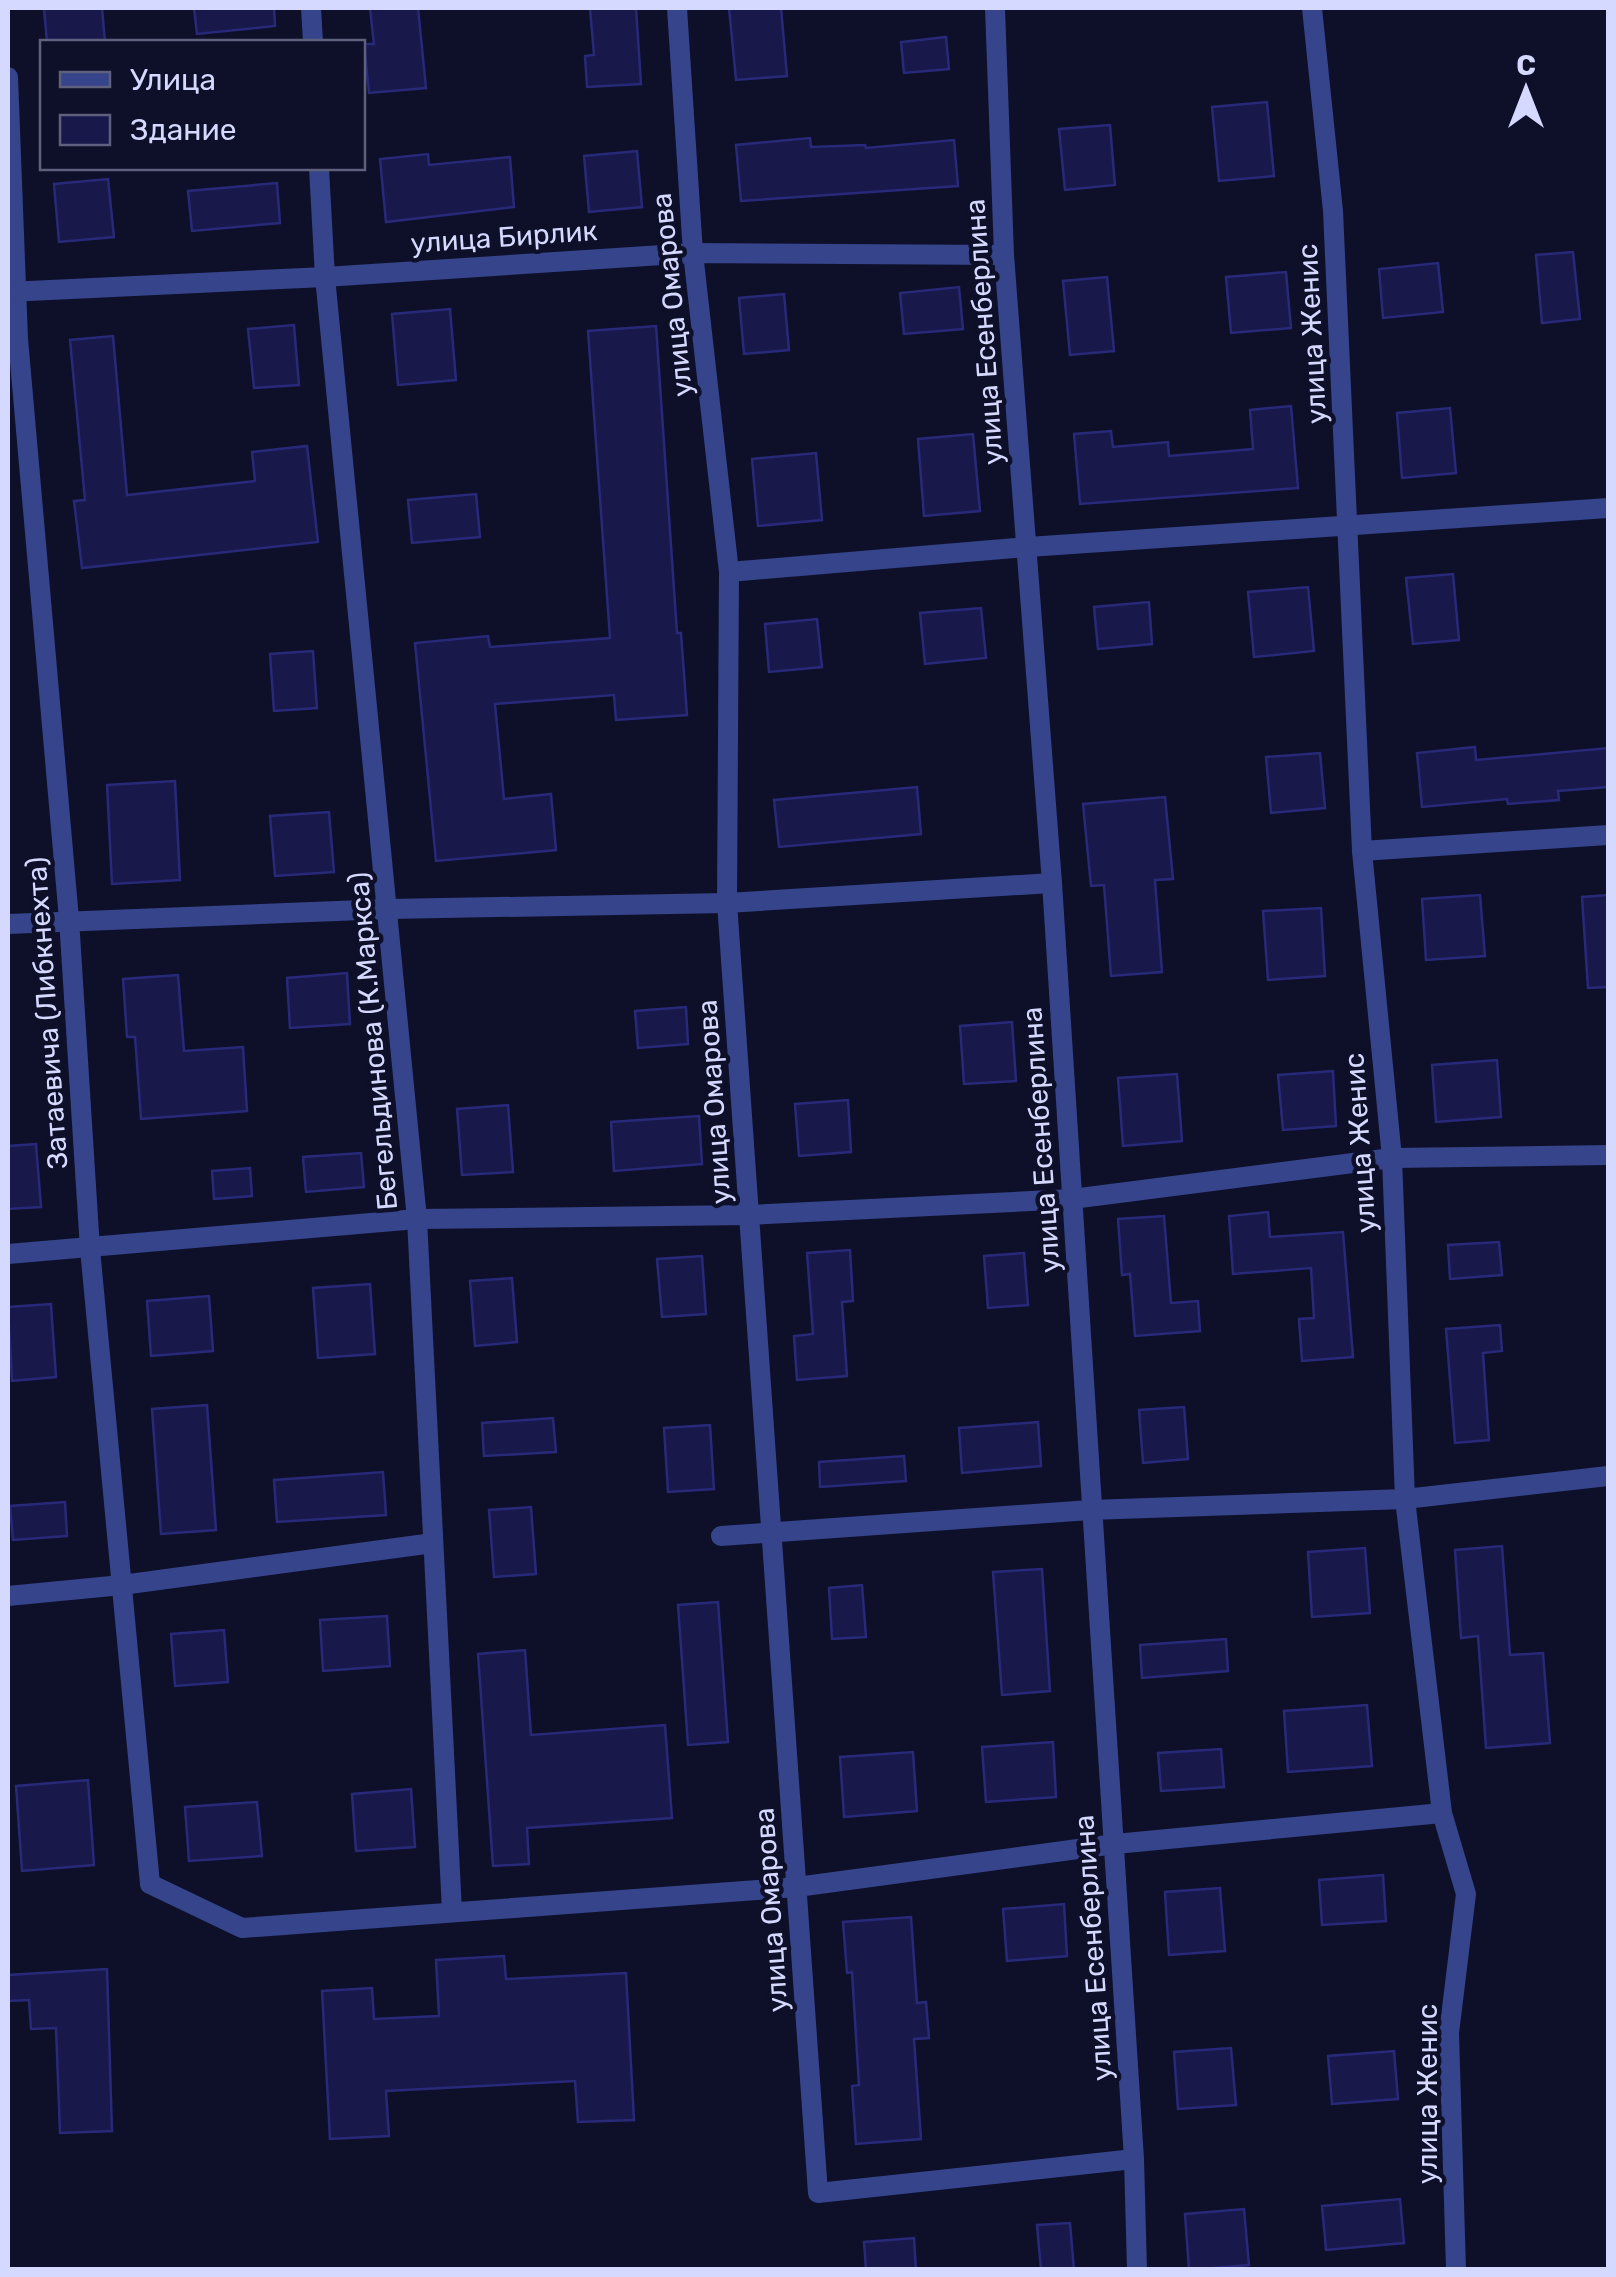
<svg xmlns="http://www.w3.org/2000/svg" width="1616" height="2277" font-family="Rubik,sans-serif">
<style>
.building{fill:#18184b;stroke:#282979;stroke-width:2.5}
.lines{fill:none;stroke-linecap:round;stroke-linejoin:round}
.minor{stroke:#35448b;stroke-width:20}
.labels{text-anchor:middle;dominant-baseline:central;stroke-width:9;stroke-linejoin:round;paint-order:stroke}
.street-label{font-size:28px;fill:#d5d9ff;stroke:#0e0f28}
</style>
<rect width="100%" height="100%" fill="#0e0f28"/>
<g class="building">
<path d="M 44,8 L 102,8 L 105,42 L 47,42 Z"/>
<path d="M 194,8 L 274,8 L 275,26 L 197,34 Z"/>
<path d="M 370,8 L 418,8 L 426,88 L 369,93 L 364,44 L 374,44 Z"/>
<path d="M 590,8 L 636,8 L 641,84 L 587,87 L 585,56 L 594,55 Z"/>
<path d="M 729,8 L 781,8 L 787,76 L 736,80 Z"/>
<path d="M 946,37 L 949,69 L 904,73 L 901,42 Z"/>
<path d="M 1267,102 L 1274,176 L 1219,181 L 1212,107 Z"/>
<path d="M 1110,125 L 1115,185 L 1065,190 L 1059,129 Z"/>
<path d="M 810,138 L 811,147 L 865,145 L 866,148 L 954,140 L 958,186 L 741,201 L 736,145 Z"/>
<path d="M 637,151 L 642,207 L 589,212 L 584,156 Z"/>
<path d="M 428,154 L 429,165 L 510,157 L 514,207 L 386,222 L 380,159 Z"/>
<path d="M 108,179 L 114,237 L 59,242 L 54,184 Z"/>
<path d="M 277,183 L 280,223 L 192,231 L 188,191 Z"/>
<path d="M 1573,252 L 1580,319 L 1542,323 L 1536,255 Z"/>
<path d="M 1438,263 L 1443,312 L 1383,318 L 1379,269 Z"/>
<path d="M 1286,272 L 1291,328 L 1231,333 L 1226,277 Z"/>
<path d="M 1107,277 L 1114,351 L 1070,355 L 1063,281 Z"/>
<path d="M 959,287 L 963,329 L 904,334 L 900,293 Z"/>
<path d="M 784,294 L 789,350 L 744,354 L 739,298 Z"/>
<path d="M 450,309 L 456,380 L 398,385 L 392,314 Z"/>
<path d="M 294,325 L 299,385 L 254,388 L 248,329 Z"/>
<path d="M 656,326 L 677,633 L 681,633 L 687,715 L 616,720 L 614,695 L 495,704 L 504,799 L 551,794 L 556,850 L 436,861 L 415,643 L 488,636 L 490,647 L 610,638 L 588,331 Z"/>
<path d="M 113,336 L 127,495 L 255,481 L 252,452 L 307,446 L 318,542 L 82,568 L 74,501 L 85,500 L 70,340 Z"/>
<path d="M 1291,406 L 1298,488 L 1080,504 L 1074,434 L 1111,431 L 1113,447 L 1168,442 L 1169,456 L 1253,449 L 1250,410 Z"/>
<path d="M 1450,408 L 1456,473 L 1402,478 L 1397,413 Z"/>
<path d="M 973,434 L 980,511 L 924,516 L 918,439 Z"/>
<path d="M 816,453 L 822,520 L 758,526 L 752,459 Z"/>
<path d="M 476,494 L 480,537 L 412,543 L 408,500 Z"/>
<path d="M 1453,574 L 1459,640 L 1413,644 L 1406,578 Z"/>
<path d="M 1308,587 L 1314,651 L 1254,657 L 1248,592 Z"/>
<path d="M 1149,602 L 1152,644 L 1098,649 L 1094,607 Z"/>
<path d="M 981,608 L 986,658 L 925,664 L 920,613 Z"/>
<path d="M 817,619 L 822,667 L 769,672 L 765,624 Z"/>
<path d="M 313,651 L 317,708 L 274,711 L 270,654 Z"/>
<path d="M 1475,747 L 1476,760 L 1608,748 L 1608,787 L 1558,791 L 1559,800 L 1508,804 L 1507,799 L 1422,807 L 1417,753 Z"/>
<path d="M 1320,753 L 1325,808 L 1271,813 L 1266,757 Z"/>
<path d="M 175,781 L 180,880 L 112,884 L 107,785 Z"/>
<path d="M 917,787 L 921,834 L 779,847 L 774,800 Z"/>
<path d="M 1165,797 L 1173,879 L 1155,880 L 1162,972 L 1111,976 L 1104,885 L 1091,886 L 1083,804 Z"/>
<path d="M 329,812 L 334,872 L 275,876 L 270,816 Z"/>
<path d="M 1480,895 L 1485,956 L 1426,960 L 1422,899 Z"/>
<path d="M 1608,895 L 1608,987 L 1588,988 L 1582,897 Z"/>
<path d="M 1321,908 L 1325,976 L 1268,980 L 1263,911 Z"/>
<path d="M 347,973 L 350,1024 L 290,1028 L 287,978 Z"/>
<path d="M 178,975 L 184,1051 L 243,1047 L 247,1111 L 141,1119 L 135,1037 L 127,1037 L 123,979 Z"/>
<path d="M 686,1007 L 688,1044 L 638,1048 L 635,1011 Z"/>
<path d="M 1012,1022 L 1016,1081 L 964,1084 L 960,1026 Z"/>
<path d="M 1497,1060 L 1501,1117 L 1436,1122 L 1432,1065 Z"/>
<path d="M 1333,1071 L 1336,1126 L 1283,1130 L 1278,1075 Z"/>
<path d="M 1177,1074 L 1182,1141 L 1123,1146 L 1118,1078 Z"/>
<path d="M 848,1100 L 851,1152 L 799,1156 L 795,1104 Z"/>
<path d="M 508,1105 L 513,1172 L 462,1175 L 457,1109 Z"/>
<path d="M 699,1116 L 702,1164 L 614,1171 L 611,1122 Z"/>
<path d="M 36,1144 L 41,1207 L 8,1209 L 8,1146 Z"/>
<path d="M 361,1153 L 364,1187 L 306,1192 L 303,1157 Z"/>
<path d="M 250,1168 L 252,1196 L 214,1199 L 212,1171 Z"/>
<path d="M 1268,1212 L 1270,1237 L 1343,1232 L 1353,1357 L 1302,1361 L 1299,1319 L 1314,1318 L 1311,1268 L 1233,1274 L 1229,1216 Z"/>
<path d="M 1164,1216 L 1171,1303 L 1198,1301 L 1200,1331 L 1135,1336 L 1130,1274 L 1122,1275 L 1118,1219 Z"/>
<path d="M 1499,1242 L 1502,1275 L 1450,1279 L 1448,1245 Z"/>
<path d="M 850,1250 L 853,1301 L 842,1302 L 847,1376 L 797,1380 L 794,1336 L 813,1334 L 807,1253 Z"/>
<path d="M 1024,1253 L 1028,1305 L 988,1308 L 984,1256 Z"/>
<path d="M 702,1256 L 706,1314 L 662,1317 L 657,1259 Z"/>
<path d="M 512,1278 L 517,1342 L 475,1346 L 470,1281 Z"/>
<path d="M 370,1284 L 375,1354 L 318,1358 L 313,1288 Z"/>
<path d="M 209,1296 L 213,1351 L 151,1356 L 147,1301 Z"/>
<path d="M 51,1304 L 56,1377 L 12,1381 L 8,1307 Z"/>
<path d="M 1500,1325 L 1502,1351 L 1483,1353 L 1489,1440 L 1455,1443 L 1446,1329 Z"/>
<path d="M 207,1405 L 216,1530 L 161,1534 L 152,1409 Z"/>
<path d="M 1184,1407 L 1188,1459 L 1143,1463 L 1139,1410 Z"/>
<path d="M 553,1418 L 556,1452 L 484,1456 L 482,1423 Z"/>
<path d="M 1038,1422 L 1041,1466 L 962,1473 L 959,1428 Z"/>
<path d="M 710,1425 L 714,1489 L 668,1492 L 664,1428 Z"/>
<path d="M 904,1456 L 906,1481 L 820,1487 L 819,1462 Z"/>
<path d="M 383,1472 L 386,1515 L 277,1522 L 274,1480 Z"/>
<path d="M 65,1502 L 67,1536 L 13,1540 L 10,1506 Z"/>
<path d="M 531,1507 L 536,1574 L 494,1577 L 489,1510 Z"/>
<path d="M 1502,1546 L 1510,1655 L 1543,1653 L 1550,1743 L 1486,1748 L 1478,1636 L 1461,1638 L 1455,1550 Z"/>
<path d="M 1365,1548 L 1370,1613 L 1312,1617 L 1308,1552 Z"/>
<path d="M 1042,1569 L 1050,1691 L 1002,1695 L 993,1572 Z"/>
<path d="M 862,1585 L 866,1637 L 832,1639 L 829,1588 Z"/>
<path d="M 718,1602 L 728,1742 L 688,1745 L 678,1605 Z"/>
<path d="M 387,1616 L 390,1666 L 323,1671 L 320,1620 Z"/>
<path d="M 224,1630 L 228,1682 L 175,1686 L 171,1634 Z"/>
<path d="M 1226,1639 L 1228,1671 L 1142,1678 L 1140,1645 Z"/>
<path d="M 525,1650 L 531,1735 L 665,1725 L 672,1818 L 527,1828 L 529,1864 L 493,1866 L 478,1654 Z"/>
<path d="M 1367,1705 L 1372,1766 L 1288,1772 L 1284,1711 Z"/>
<path d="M 1053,1742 L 1056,1797 L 986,1802 L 982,1747 Z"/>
<path d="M 1221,1749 L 1224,1787 L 1161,1791 L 1158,1753 Z"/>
<path d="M 913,1752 L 917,1811 L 844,1817 L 840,1757 Z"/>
<path d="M 88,1780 L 94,1865 L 22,1871 L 16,1786 Z"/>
<path d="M 411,1789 L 415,1847 L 356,1851 L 352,1794 Z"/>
<path d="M 257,1802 L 262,1856 L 189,1861 L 185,1807 Z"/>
<path d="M 1383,1875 L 1386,1921 L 1322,1925 L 1319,1880 Z"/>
<path d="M 1220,1888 L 1225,1951 L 1169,1955 L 1165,1892 Z"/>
<path d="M 1064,1904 L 1067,1956 L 1007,1961 L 1003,1909 Z"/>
<path d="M 911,1917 L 917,2003 L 926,2002 L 929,2038 L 914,2039 L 921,2139 L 856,2144 L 852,2086 L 859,2085 L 852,1972 L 847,1973 L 843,1922 Z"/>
<path d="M 504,1956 L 506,1979 L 626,1973 L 634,2120 L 578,2122 L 575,2081 L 386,2091 L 389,2136 L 330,2139 L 322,1991 L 372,1988 L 374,2019 L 439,2016 L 436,1960 Z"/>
<path d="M 107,1969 L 112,2131 L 60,2133 L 56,2028 L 31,2029 L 29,2000 L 8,2001 L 8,1975 Z"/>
<path d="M 1231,2048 L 1236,2105 L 1178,2109 L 1174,2052 Z"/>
<path d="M 1394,2051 L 1398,2099 L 1332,2104 L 1328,2056 Z"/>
<path d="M 1400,2199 L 1404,2243 L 1326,2250 L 1322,2206 Z"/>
<path d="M 1244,2209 L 1249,2265 L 1189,2270 L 1185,2214 Z"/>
<path d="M 1070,2223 L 1074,2270 L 1041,2270 L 1037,2225 Z"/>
<path d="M 914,2238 L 916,2270 L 866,2270 L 864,2242 Z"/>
</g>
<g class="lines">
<g class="minor">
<path d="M 311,8 L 313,42"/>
<path d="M 677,8 L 693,253 L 729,572 L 727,903 L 818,2193 L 1134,2159"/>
<path d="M 995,8 L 1004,255 L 1052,883 L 1134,2159 L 1137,2270"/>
<path d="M 1312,8 L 1333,211 L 1362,851 L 1392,1158 L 1405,1499 L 1442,1813 L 1466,1894 L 1449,2033 L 1456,2270"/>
<path d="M 8,77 L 18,339 L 69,919 L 90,1249 L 150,1884 L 242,1928 L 797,1887 L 1115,1844 L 1442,1813"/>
<path d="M 319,168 L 325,277 L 417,1219 L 452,1911"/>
<path d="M 8,292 L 325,277 L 693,253 L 1004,255"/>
<path d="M 729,572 L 1028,547 L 1608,508"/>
<path d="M 1362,851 L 1608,835"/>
<path d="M 8,924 L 388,909 L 727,903 L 1052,883"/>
<path d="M 8,1254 L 417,1219 L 749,1215 L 1072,1199 L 1392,1158 L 1608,1155"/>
<path d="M 721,1536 L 1090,1510 L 1405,1499 L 1608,1476"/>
<path d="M 8,1596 L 122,1585 L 433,1543"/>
</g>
</g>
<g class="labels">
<g class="street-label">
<text transform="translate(504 237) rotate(-4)">улица Бирлик</text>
<text transform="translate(672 295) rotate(-96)">улица Омарова</text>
<text transform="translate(984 332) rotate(-94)">улица Есенберлина</text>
<text transform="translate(1312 334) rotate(-93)">улица Женис</text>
<text transform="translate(47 1013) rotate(-94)">Затаевича (Либкнехта)</text>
<text transform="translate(373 1041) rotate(-95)">Бегельдинова (К.Маркса)</text>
<text transform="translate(714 1102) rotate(-94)">улица Омарова</text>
<text transform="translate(1041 1140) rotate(-94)">улица Есенберлина</text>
<text transform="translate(1360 1143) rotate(-94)">улица Женис</text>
<text transform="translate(771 1910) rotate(-94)">улица Омарова</text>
<text transform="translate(1093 1948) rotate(-94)">улица Есенберлина</text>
<text transform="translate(1427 2094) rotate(-90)">улица Женис</text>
</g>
</g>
<rect width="1616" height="2277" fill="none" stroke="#d5d9ff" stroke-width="20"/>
<rect x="40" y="40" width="325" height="130" fill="#0e0f28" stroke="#5e607e" stroke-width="2.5"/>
<rect x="60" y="72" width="50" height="15" fill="#35448b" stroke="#5e607e" stroke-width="2.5"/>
<text x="130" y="90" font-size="30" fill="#d5d9ff">Улица</text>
<rect x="60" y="115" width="50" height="30" fill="#18184b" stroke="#5e607e" stroke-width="2.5"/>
<text x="130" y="140" font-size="30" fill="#d5d9ff">Здание</text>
<g transform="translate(1526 90)" stroke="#0e0f28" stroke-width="8" paint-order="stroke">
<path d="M0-8L18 38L0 25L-18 38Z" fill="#d5d9ff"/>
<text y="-15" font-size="28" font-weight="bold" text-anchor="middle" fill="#d5d9ff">С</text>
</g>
</svg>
